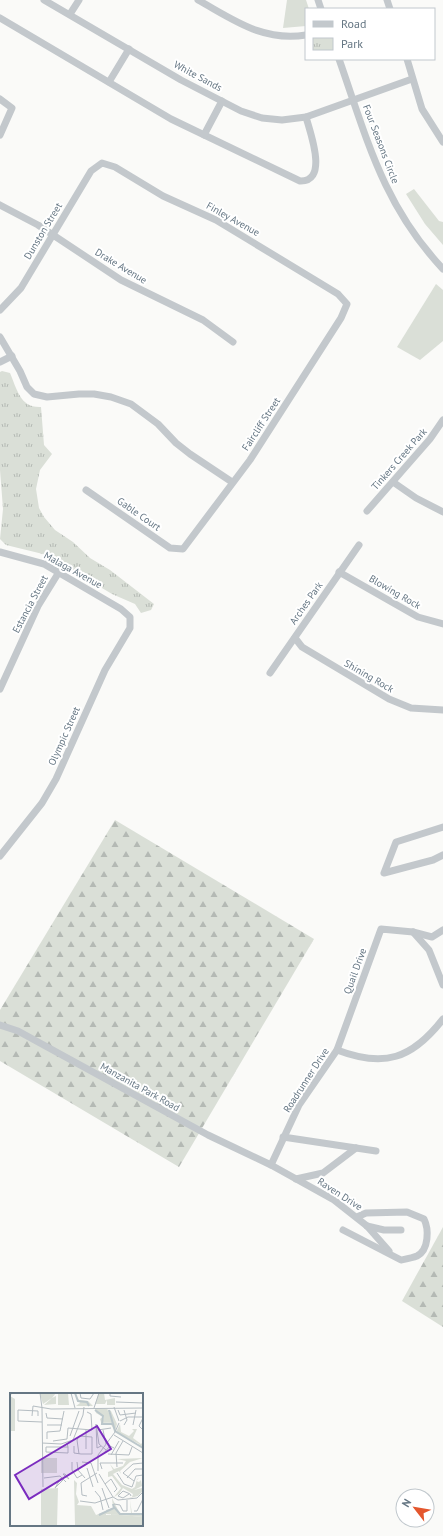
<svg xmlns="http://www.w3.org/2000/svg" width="443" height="1536" font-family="'PT Sans',sans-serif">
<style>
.grass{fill:#dadfd7}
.forest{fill:url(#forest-firs)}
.park{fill:url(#park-tufts)}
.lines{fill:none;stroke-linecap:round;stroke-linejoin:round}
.street{stroke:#c3c8cc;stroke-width:7}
.labels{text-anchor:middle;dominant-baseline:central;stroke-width:4;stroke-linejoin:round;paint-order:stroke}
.street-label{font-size:10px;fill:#657683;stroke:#fff}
.inset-river{fill:none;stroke:#bbc7cb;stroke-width:2}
.inset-road{fill:none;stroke:#b5bdc2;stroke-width:1}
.view{fill:#7b2cbf;fill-opacity:0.15;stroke:#7b2cbf;stroke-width:2}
.inset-edge{fill:none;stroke:#657683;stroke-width:2}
</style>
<defs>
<pattern id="forest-firs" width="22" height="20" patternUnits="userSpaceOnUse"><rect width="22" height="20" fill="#dadfd7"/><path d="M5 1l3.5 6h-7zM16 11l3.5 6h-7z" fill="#b4b9b4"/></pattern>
<pattern id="park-tufts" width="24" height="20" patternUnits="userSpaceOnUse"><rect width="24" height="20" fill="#dadfd7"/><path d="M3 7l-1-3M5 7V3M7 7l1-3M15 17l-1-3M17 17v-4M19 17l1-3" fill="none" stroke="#b4b9b4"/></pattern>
</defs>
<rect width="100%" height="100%" fill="#fafaf8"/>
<g class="grass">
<path d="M 287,0 L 306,0 L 309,9 L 306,9 L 306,26 L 283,28 Z"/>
<path d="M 414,189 L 439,221 L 443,222 L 443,245 L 425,224 L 406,194 Z"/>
<path d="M 436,284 L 443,290 L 443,341 L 420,360 L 397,347 Z"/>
</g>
<g class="forest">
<path d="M 115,820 L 314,939 L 179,1167 L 0,1061 L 0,1010 Z"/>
<path d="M 443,1227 L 443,1327 L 402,1301 Z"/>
</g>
<path class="park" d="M 2,371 L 10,373 C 17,389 20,408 41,407 L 44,445 L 52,454 L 40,470 L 36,489 L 39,508 L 44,517 L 55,530 L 73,542 L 90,558 L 110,570 L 154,604 L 151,610 L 141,613 L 135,604 L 112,594 L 47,555 L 6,545 L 0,539 L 3,509 L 0,470 L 0,372 Z"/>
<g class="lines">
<g class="street">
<path d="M 44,0 L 181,80 L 241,111 L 262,118 L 282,120 L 306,117 L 412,79"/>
<path d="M 198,0 C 234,20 263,42 306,35"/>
<path d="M 318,0 L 321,9"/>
<path d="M 387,0 L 390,9"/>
<path d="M 70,14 L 79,0"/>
<path d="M 0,18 L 171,119 L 300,181 C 329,182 310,132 306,117"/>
<path d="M 339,59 C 367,139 383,205 443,269"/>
<path d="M 407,59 L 422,109 L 443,142"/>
<path d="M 109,82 L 129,49"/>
<path d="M 0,99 L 12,108 L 0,135"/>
<path d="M 204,135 L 222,101"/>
<path d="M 0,205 L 38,225 L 121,280 L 203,320 L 233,342"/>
<path d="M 0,310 L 21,288 L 91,171 L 102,163 L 115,167 L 163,196 L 216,220 L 338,294 L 347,304 L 341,318 L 250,460 L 183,549 L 170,548 L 86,490"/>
<path d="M 0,337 L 20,371 L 27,387 L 34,394 L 47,397 L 79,394 L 94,394 L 111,397 L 131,404 L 158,424 L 176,443 L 190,454 L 232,482"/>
<path d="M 0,362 L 12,356"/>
<path d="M 393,482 L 416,498 L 443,512"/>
<path d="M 367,511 L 430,439 L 443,420"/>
<path d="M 0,552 L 44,564 L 121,609 L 130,617 L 130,628 L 105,670 L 56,779 L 42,803 L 0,856"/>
<path d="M 339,572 L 418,617 L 443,624"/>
<path d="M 295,638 L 302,647 L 389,699 L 411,708 L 443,710"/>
<path d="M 270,673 L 359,545"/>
<path d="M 0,689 L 38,606 L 59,572"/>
<path d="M 443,827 L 396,842 L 384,873 L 433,860 L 443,855"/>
<path d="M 413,932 L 429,950 L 443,985"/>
<path d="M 0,1025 L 18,1031 L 208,1135 L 271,1165 L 334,1200 L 367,1226 L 389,1251"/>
<path d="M 337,1050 C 384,1068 412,1059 443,1019"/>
<path d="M 283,1137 L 376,1151"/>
<path d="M 271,1165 L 299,1105 L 337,1050 L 381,929 L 413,932 L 432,937 L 443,930"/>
<path d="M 296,1179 L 323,1173 L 356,1148"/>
<path d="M 367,1226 L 384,1230 L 401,1230"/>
<path d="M 343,1230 L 401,1260 C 406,1259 412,1258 417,1256 C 429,1250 429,1229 424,1219 L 407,1212 L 366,1213 L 357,1217"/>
</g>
</g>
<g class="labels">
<g class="street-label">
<text transform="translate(198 76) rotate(28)">White Sands</text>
<text transform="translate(381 144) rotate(69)">Four Seasons Circle</text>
<text transform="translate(233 219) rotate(29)">Finley Avenue</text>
<text transform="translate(43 231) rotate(-59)">Dunston Street</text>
<text transform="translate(121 266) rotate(31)">Drake Avenue</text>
<text transform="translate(261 424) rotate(-57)">Faircliff Street</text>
<text transform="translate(399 459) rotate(-49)">Tinkers Creek Park</text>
<text transform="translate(139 514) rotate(35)">Gable Court</text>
<text transform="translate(73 570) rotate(29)">Malaga Avenue</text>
<text transform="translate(395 592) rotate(30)">Blowing Rock</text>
<text transform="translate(306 603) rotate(-55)">Arches Park</text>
<text transform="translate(30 604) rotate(-62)">Estancia Street</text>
<text transform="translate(369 676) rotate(30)">Shining Rock</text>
<text transform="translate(64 736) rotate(-66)">Olympic Street</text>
<text transform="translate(355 971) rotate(-70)">Quail Drive</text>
<text transform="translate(306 1080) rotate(-57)">Roadrunner Drive</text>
<text transform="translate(140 1087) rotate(29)">Manzanita Park Road</text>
<text transform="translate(340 1194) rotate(33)">Raven Drive</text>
</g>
</g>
<g transform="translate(10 1393)">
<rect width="133" height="133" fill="#fafaf8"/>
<path d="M 0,0 L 11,0 L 3,0 L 0,3 L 5,6 L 5,38 L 0,38 ZM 46,0 L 42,5 L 46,3 L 46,11 L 34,12 L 42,5 L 33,11 L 30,1 ZM 64,0 L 69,7 L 78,8 L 83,13 L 66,13 L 70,10 ZM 85,16 L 97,16 L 103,29 L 92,30 L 94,24 ZM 110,31 L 111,39 L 119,43 L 124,38 L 122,36 L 127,36 L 123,45 L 131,51 L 133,49 L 133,57 L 129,51 L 106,39 ZM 133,65 L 120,69 L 110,78 L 111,81 L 109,78 L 103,81 L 112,92 L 122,96 L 125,94 L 127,86 L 129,85 L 126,88 L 129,89 L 131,87 L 132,93 L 124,97 L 132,95 L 132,99 L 128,103 L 113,107 L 122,104 L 123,101 L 113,95 L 109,101 L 104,104 L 111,95 L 102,83 L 98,84 L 98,79 L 103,77 L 100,71 L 104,76 L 113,73 L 116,68 L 107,66 ZM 102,105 L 110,121 L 121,120 L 120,107 L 122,121 L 133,120 L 133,124 L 96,121 L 96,117 L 103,115 Z" fill="#dadfd7"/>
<path d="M 31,65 L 47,65 L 47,80 L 31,80 ZM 64,87 L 67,90 L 66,101 L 69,109 L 67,112 L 81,113 L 86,122 L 96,118 L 96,122 L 101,122 L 101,132 L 65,132 ZM 48,95 L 47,133 L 31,133 L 31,96 Z" fill="#dadfd7"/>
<path d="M 85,16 L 93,23 L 92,30 L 103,29 L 97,16 L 101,18 L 107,31 L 105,38 L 100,30 L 92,32 L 90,26 L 93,24 L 86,20 Z" fill="#dadfd7"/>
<path d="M 48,0 L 58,0 L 59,12 L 48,12 Z" fill="#dadfd7"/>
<path d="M 89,0 L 94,0 L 95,7 L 105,5 L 105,12 L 97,12 L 97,7 L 95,11 L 85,11 ZM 101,121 L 133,124 L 133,133 L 101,133 Z" fill="#dadfd7"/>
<path class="inset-river" d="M 65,0 L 68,8 L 77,9 L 79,13M 85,17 L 93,23 L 92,31 L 103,31M 99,17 L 105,38 L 133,55M 104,114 L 110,121 L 133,121M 89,122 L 104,115 L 103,111"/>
<path class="inset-road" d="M 30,0 L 32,15M 61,0 L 65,15M 70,0 L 71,5 L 80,6 L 84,0M 100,0 L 100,3 L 111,4M 106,9 L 133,10M 104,14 L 109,28M 32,15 L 33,94M 84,15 L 89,0M 108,17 L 110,22 L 126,20M 114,17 L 117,27 L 114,32M 36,20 L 37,25 L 53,26M 22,23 L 23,13 L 41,16 L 133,15M 28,23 L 28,18 L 8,17 L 8,28 L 32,29M 133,25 L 129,33 L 133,37M 110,28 L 118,24 L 133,24M 86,31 L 89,51 L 96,57M 86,31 L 87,55 L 91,53M 37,32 L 52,32M 123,32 L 126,17M 76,37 L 76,56M 88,37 L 101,35M 93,37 L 96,51M 104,42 L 133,60M 60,43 L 69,18M 37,46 L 37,39 L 50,38 L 54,18M 43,48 L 57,46 L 58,35 L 82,37 L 81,21 L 77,19M 32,50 L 51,51 L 63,47 L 73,22 L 74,14M 57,50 L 58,54 L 58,60 L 36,59 L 36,54 L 58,54M 64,53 L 64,60 L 71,61 L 82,61 L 82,44 L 69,43 L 67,47 L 69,61M 93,61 L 100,53 L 104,55M 98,61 L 119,62 L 122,54M 101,62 L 109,48M 62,69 L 62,77 L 67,85 L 72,82M 67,69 L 68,77 L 75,85M 72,69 L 81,70 L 88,90M 107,74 L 106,60 L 113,48M 77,75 L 83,94M 92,76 L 90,70 L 113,70M 88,78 L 88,62 L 105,39 L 109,30M 107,80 L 114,91 L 122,94 L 126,83 L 133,82M 53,81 L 55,81 L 59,86 L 55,83 ZM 89,81 L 103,104 L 108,107 L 127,105 L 133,99M 34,85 L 50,83 L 56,89M 51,85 L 45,95 L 53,87M 117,85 L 125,76 L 133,76M 124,88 L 113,80 L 123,71 L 133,70M 95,91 L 101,86 L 107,96 L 104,99M 92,95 L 99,115M 85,98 L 90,104 L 93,117M 119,101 L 113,105 L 108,103 L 113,98 L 118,100 L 120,101 L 121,103M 77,103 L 72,102 L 71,90 L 87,80M 70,108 L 85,110 L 103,104M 104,111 L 110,112 L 113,118 L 117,118 L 117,107M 124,118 L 127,118 L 133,106"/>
<path class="view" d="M 87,33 L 101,56 L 19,106 L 5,82 Z"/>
<rect width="133" height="133" class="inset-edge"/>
</g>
<rect x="305" y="8" width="130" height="52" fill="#ffffff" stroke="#c1c8cd"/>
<rect x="313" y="21" width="20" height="6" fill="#c3c8cc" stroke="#c1c8cd"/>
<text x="341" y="28" font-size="12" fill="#657683">Road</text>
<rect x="313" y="38" width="20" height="12" fill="url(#park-tufts)" stroke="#c1c8cd"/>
<text x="341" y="48" font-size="12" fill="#657683">Park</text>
<g transform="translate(415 1508) rotate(301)"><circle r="19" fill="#ffffff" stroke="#c1c8cd"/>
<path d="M0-3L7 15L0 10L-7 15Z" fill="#e4572e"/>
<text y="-6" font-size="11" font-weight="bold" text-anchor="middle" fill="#657683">N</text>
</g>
</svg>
